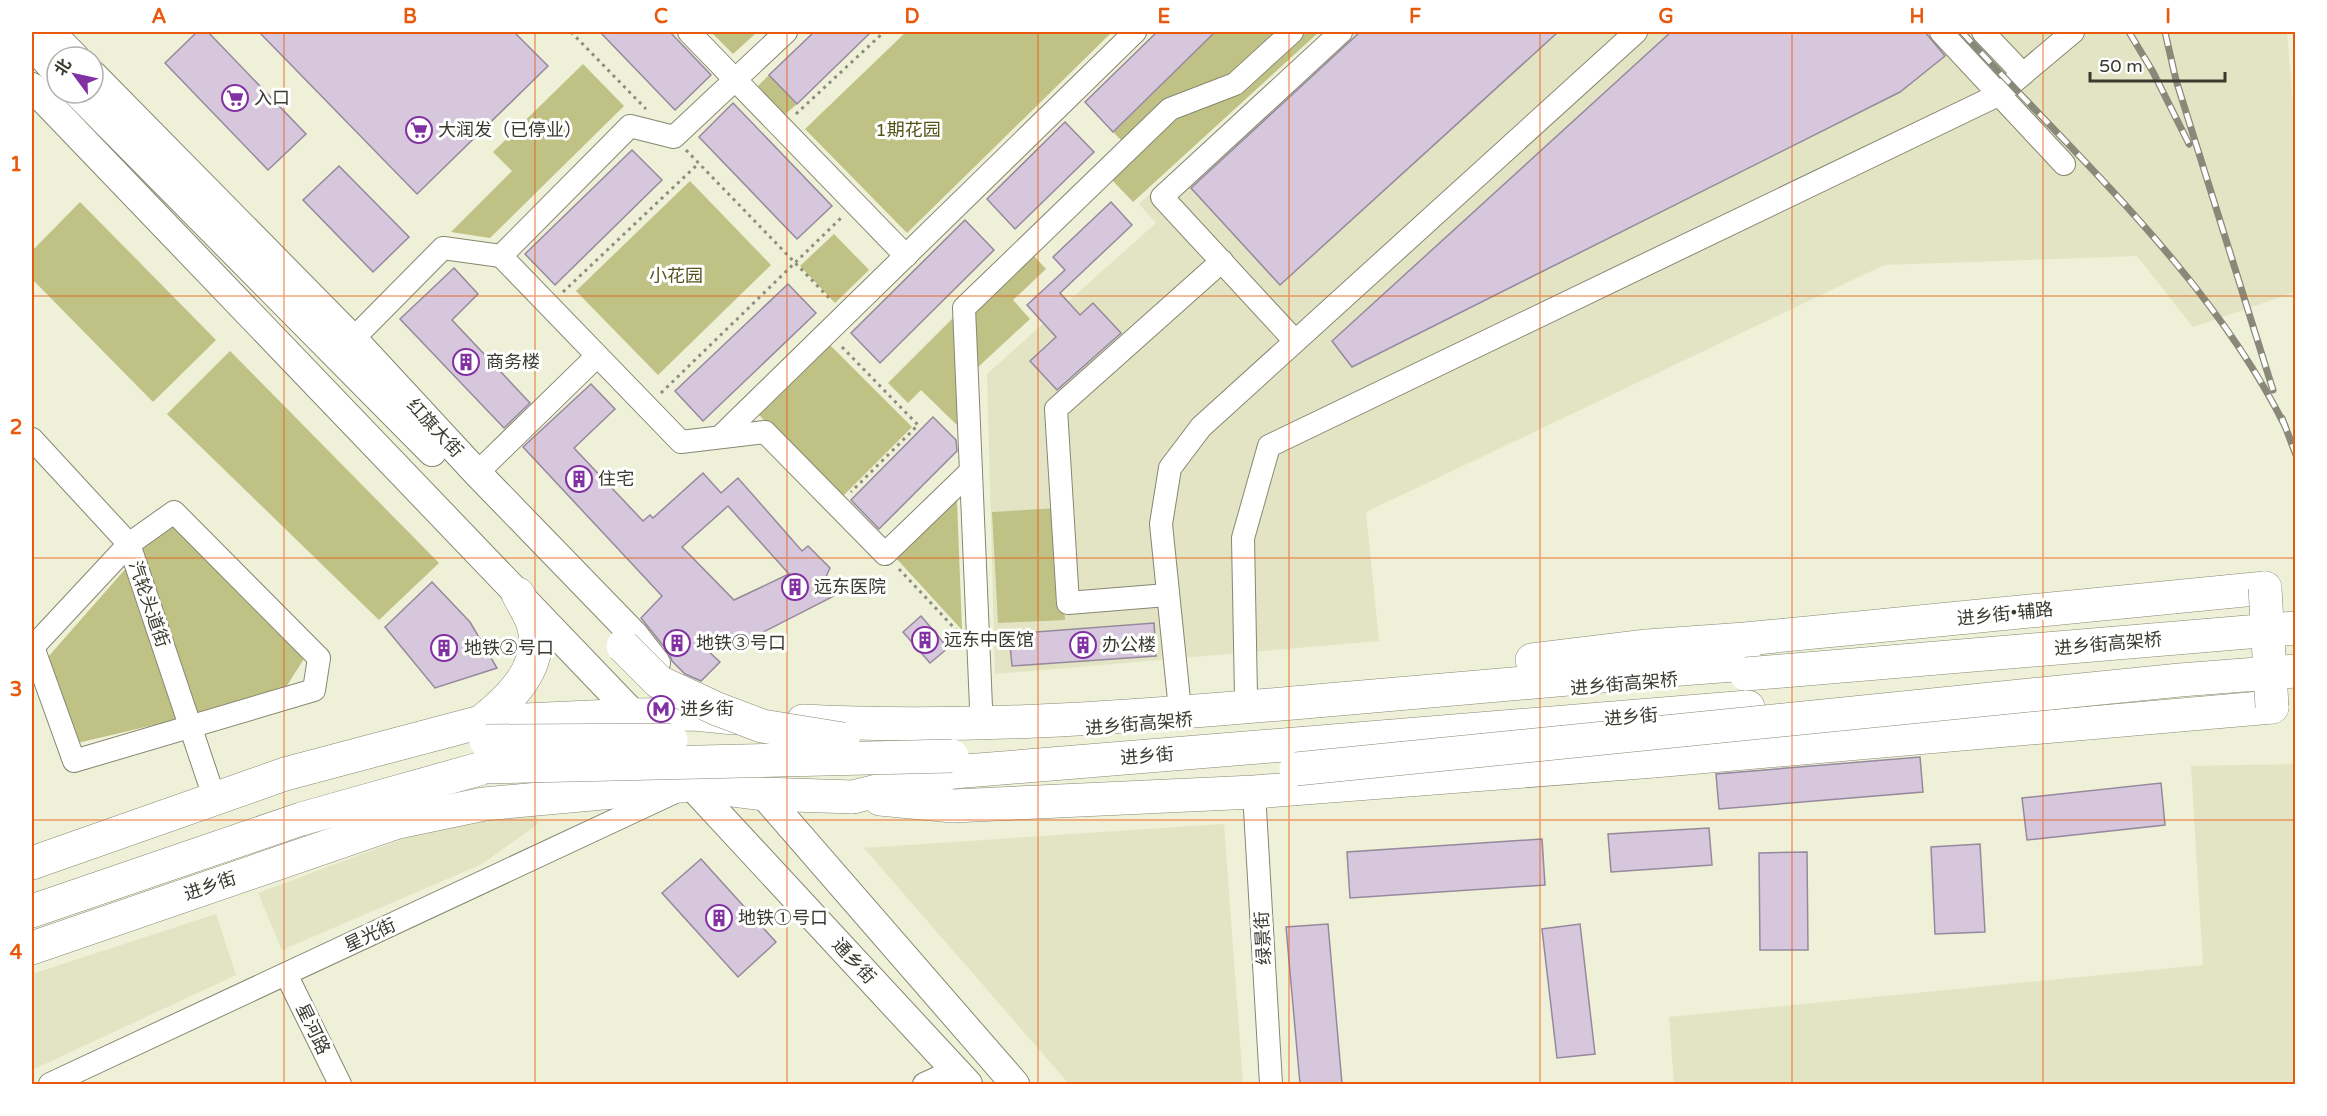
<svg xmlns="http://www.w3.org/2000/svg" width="2327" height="1116" font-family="'Varela Round','Noto Sans SC',sans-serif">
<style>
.built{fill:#e2e4c3}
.green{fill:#bfc284}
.building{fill:#d6c7dd;stroke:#96899d;stroke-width:1.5;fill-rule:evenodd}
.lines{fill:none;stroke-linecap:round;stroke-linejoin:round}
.minor-casing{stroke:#868771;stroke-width:24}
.major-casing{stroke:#868771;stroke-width:30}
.highway-casing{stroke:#868771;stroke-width:34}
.path{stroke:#8d8e7d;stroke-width:3;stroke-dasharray:3 4.5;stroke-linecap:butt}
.minor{stroke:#fff;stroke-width:22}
.major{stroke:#fff;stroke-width:28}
.highway{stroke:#fff;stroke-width:33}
.rail-casing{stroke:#888979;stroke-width:7}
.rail{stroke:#fff;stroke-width:4.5;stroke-dasharray:14;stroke-linecap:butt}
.highway-bridge-casing{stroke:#868771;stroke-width:34;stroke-linecap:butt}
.highway-bridge{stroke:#fff;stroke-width:33}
.grid{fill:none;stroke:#e8590c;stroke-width:1.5;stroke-opacity:0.55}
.labels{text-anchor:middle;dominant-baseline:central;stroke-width:6;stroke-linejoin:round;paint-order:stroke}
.poi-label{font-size:18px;fill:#393a30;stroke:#fff;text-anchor:start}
.park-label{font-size:18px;fill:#54551b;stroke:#fff}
.street-label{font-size:18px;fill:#393a30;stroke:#fff}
.neatline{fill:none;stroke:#e8590c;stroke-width:2}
.grid-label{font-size:20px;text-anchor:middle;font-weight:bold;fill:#e8590c}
</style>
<rect width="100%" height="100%" fill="#eef0d7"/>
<g class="built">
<path d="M 1330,32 L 2287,32 L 2296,140 L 2295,292 L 2193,327 L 2137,256 L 1884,265 L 1366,512 L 1379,641 L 995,674 L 987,374 L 1156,223 L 1139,204 Z"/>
<path d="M 2295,764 L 2295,1084 L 1674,1084 L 1669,1017 L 2203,965 L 2191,766 Z"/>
<path d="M 535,811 L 538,824 L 482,864 L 282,950 L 258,893 L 451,821 Z"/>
<path d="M 1224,824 L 1243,1084 L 1069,1084 L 864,848 Z"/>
<path d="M 216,914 L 236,975 L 32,1070 L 32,974 Z"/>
</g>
<g class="green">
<path d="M 711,32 L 757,32 L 733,54 Z"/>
<path d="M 906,32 L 1112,32 L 907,233 L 805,129 Z"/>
<path d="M 1215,32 L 1277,32 L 1229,79 L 1124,143 L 1113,132 Z"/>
<path d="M 1305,32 L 1319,32 L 1133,202 L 1112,180 L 1179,117 L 1243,91 Z"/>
<path d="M 583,64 L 624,106 L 490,238 L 451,232 L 512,171 L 493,152 Z"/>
<path d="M 769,75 L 797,104 L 781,118 L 754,90 Z"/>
<path d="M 690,181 L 771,265 L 658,375 L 576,291 Z"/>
<path d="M 80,202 L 216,340 L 153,402 L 32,279 L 32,251 Z"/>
<path d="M 834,234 L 869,270 L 835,303 L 800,266 Z"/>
<path d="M 1033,255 L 1046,269 L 1013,300 L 1030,319 L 977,368 L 975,309 Z"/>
<path d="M 954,317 L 959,427 L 921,390 L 908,403 L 888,383 Z"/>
<path d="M 828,343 L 912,427 L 841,498 L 757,413 Z"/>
<path d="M 230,351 L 439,563 L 379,620 L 167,414 Z"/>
<path d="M 957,500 L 962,630 L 895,557 Z"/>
<path d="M 1059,508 L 1065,620 L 998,623 L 992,512 Z"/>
<path d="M 171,517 L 307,654 L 281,695 L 73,744 L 41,665 Z"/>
</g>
<g class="building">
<path d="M 197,32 L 208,32 L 306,134 L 268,170 L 165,63 Z"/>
<path d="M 259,32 L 514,32 L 548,66 L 417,194 Z"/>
<path d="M 600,32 L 670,32 L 711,75 L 675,110 Z"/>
<path d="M 814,32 L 871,32 L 797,104 L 769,75 Z"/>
<path d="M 1157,32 L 1215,32 L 1113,132 L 1085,102 Z"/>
<path d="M 1360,32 L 1558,32 L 1280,285 L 1191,188 Z"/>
<path d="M 1671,32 L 1925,32 L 1945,56 L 1900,92 L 1352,367 L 1332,341 Z"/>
<path d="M 733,103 L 832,206 L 797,239 L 699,137 Z"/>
<path d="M 1065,122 L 1094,152 L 1015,229 L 987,199 Z"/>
<path d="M 632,150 L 662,180 L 555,285 L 525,254 Z"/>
<path d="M 339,166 L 409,237 L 373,272 L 303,200 Z"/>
<path d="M 1111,202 L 1132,225 L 1060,293 L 1080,315 L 1093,303 L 1121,333 L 1057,390 L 1030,361 L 1056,337 L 1027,305 L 1065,270 L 1053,257 Z"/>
<path d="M 965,220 L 994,250 L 880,363 L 851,333 Z"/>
<path d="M 454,268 L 478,294 L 452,320 L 530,403 L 504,428 L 400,319 Z"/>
<path d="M 788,284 L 816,313 L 703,421 L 675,391 Z"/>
<path d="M 591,384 L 615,409 L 574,448 L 643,521 L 650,515 L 653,518 L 703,473 L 721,493 L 738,478 L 802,551 L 808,546 L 830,568 L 825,579 L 834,596 L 734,647 L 707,650 L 720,662 L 701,681 L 685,674 L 672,661 L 669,653 L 641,618 L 662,596 L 523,447 ZM 728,506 L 789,574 L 734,600 L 682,547 Z"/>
<path d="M 933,417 L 956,440 L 957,451 L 879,529 L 851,500 Z"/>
<path d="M 432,582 L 470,622 L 497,668 L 435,688 L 385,627 Z"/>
<path d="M 921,616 L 948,648 L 930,663 L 903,632 Z"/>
<path d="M 1154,623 L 1156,656 L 1012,666 L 1009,634 Z"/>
<path d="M 1920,757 L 1923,792 L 1719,809 L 1716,774 Z"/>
<path d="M 2161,783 L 2165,825 L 2027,840 L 2022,798 Z"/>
<path d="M 1709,828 L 1712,865 L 1611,872 L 1608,834 Z"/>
<path d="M 1542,839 L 1545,885 L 1350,898 L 1347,852 Z"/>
<path d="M 1980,844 L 1985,932 L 1935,934 L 1931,847 Z"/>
<path d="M 1807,852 L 1808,950 L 1760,950 L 1759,853 Z"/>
<path d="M 701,859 L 776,942 L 738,977 L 662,893 Z"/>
<path d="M 1328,924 L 1342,1084 L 1300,1084 L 1286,927 Z"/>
<path d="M 1580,924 L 1595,1054 L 1557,1058 L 1542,929 Z"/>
</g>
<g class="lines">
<defs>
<g id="minor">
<path d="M 689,32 L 906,256"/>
<path d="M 1941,32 L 2064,164"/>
<path d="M 1983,32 L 2023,74"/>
<path d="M 501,256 L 681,442 L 765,432 L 885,554 L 971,471"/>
<path d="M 353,339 L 443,248 L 501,256 L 630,126 L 674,137 L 786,32"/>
<path d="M 1295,341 L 1162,197 L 1341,32"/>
<path d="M 720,437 L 1135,32"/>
<path d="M 32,439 L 129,544 L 215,800"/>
<path d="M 477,473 L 597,356"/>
<path d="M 174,512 L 319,658 L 314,690 L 74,761 L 33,647 L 129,544 Z"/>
<path d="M 1167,595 L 1068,603 L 1056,409 L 1222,261"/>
<path d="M 1246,696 L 1243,538 L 1269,446 L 1998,95 L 2073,32"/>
<path d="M 1179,700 L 1161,524 L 1170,468 L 1201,427 L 1636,32"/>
<path d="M 981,707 L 964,308 L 1170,109 L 1235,84 L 1292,32"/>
<path d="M 1254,792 L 1271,1084"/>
<path d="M 286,974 L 340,1084"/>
<path d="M 50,1084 L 673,793"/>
<path d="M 924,1084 L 955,1070"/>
</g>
<g id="major">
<path d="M 50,32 L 75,57"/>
<path d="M 32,44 L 57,73"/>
<path d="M 93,75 L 353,339 L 477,473 L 635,636 L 656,663"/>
<path d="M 32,87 L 634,715"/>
<path d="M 77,93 L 432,452"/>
<path d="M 691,785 L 968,1084"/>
<path d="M 763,794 L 1015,1084"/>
</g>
<g id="highway">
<path d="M 1532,660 L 1647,646 L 1745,639 L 2265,588"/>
<path d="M 803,721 C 974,730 1146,716 1316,701 C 1459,688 1603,675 1747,664"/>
<path d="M 481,722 C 509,700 543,668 534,628 C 532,617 523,604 518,594"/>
<path d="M 880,799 L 953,806 L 1254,792 L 1654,761 L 2272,707"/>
<path d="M 32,863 L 285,774 L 481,722 L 634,715 L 694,714 L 734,718"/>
<path d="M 32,911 L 301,819 L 486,767"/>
<path d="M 32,948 L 398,822 L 484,804 L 691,785 L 763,794 L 853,797 L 953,772 L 1748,707"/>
</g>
</defs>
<use href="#minor" class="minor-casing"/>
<use href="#major" class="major-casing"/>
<use href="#highway" class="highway-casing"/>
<g class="path">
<path d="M 571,32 L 646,109"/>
<path d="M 796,114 L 884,32"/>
<path d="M 686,150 L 832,301"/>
<path d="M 563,292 L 699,163"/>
<path d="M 842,347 L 918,425 L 851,492"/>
<path d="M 661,393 L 841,218"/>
<path d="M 899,569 L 958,632"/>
</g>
<use href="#minor" class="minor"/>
<use href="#major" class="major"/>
<use href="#highway" class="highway"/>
<defs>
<g id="rail">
<path d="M 1962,32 C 2075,156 2209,274 2285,426"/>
<path d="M 2129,32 L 2153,72 L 2189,144"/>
<path d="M 2165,32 L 2176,80 L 2273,390"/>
<path d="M 2282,418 L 2296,455"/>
</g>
</defs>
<use href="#rail" class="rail-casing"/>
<use href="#rail" class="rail"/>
<defs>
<g id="highway-bridge">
<path d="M 2265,588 L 2272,707"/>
<path d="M 623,646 L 659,682 L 717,709 L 762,726 L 843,739"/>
<path d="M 1746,674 L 2296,628"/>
<path d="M 486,741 L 671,740"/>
<path d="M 486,767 L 952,756"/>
<path d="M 1296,769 L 2180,680 L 2296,671"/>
</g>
</defs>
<use href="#highway-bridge" class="highway-bridge-casing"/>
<use href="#highway-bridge" class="highway-bridge"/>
</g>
<path class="grid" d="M 284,32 L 284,1084M 535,32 L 535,1084M 787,32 L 787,1084M 1038,32 L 1038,1084M 1289,32 L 1289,1084M 1540,32 L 1540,1084M 1792,32 L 1792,1084M 2043,32 L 2043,1084M 32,296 L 2296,296M 32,558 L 2296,558M 32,820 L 2296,820"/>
<defs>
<symbol id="supermarket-ring" viewBox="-11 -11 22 22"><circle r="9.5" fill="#fff" stroke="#8131a1" stroke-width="1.5"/><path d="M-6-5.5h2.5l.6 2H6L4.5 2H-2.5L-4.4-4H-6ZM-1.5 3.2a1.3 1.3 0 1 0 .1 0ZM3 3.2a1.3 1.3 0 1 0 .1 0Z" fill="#8131a1"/></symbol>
<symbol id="building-ring" viewBox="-11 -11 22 22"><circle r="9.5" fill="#fff" stroke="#8131a1" stroke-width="1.5"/><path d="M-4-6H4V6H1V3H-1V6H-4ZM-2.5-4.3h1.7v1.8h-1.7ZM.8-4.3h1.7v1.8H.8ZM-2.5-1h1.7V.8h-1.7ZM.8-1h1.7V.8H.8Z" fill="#8131a1"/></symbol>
<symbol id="metro-ring" viewBox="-11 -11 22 22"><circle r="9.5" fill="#fff" stroke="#8131a1" stroke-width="1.5"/><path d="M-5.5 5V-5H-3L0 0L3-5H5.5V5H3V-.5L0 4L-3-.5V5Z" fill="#8131a1"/></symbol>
</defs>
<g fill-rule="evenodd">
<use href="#supermarket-ring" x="220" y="83" width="30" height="30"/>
<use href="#supermarket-ring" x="404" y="115" width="30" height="30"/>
<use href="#building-ring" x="451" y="347" width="30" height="30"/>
<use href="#building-ring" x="564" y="464" width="30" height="30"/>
<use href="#building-ring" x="780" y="572" width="30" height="30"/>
<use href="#building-ring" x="910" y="625" width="30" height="30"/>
<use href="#building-ring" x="662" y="628" width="30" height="30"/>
<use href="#building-ring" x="1068" y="630" width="30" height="30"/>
<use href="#building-ring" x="429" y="633" width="30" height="30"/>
<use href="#metro-ring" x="646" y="694" width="30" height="30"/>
<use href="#building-ring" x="704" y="903" width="30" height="30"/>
</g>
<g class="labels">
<g class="poi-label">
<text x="254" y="98">入口</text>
<text x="438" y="130">大润发（已停业）</text>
<text x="486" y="362">商务楼</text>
<text x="598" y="479">住宅</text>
<text x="814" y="587">远东医院</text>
<text x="944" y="640">远东中医馆</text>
<text x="696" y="643">地铁③号口</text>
<text x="1102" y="645">办公楼</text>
<text x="464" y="648">地铁②号口</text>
<text x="680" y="709">进乡街</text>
<text x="738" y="918">地铁①号口</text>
</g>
<g class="park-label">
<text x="908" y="130">1期花园</text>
<text x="676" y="276">小花园</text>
</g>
<g class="street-label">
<text transform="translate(435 428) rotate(47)">红旗大街</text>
<text transform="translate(149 604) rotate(71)">汽轮头道街</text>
<text transform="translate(2005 614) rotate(-6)">进乡街•辅路</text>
<text transform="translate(2108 644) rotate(-5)">进乡街高架桥</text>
<text transform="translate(1624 684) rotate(-5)">进乡街高架桥</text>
<text transform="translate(1631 717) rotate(-5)">进乡街</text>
<text transform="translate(1139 724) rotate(-5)">进乡街高架桥</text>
<text transform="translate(1147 756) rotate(-5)">进乡街</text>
<text transform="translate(210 886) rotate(-19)">进乡街</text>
<text transform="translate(370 935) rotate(-25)">星光街</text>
<text transform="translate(1263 938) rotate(-93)">绿景街</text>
<text transform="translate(854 961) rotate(47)">通乡街</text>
<text transform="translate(313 1029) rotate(64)">星河路</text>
</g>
</g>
<rect width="2327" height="1116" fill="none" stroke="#ffffff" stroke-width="66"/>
<g transform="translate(75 75) rotate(303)"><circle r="28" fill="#ffffff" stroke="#b0b0ac" stroke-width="1.5"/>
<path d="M0-4.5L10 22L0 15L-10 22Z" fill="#8131a1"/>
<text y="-9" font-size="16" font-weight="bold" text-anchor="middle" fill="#393a30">北</text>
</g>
<path d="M2090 72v9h135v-9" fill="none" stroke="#393a30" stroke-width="3"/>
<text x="2099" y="72" font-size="18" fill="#393a30" stroke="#ffffff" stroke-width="4.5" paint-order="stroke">50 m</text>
<rect x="33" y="33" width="2261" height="1050" class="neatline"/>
<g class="grid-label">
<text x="159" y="23">A</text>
<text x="410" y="23">B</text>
<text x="661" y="23">C</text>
<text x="912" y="23">D</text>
<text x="1164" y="23">E</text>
<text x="1415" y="23">F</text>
<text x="1666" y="23">G</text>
<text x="1917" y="23">H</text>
<text x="2168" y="23">I</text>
<text x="16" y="171">1</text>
<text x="16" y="434">2</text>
<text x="16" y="696">3</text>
<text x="16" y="959">4</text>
</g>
</svg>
